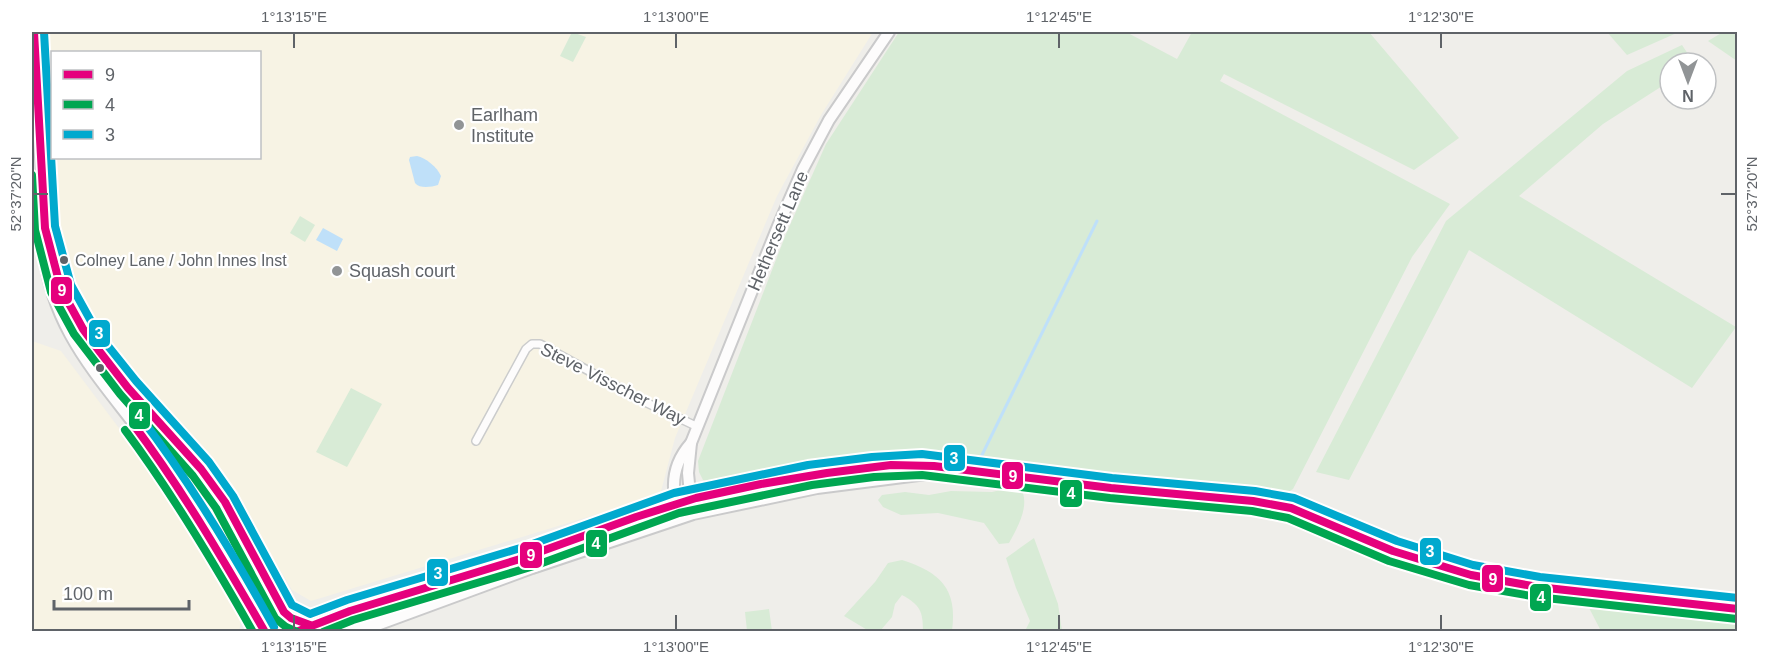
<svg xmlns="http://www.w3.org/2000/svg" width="1769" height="663" font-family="Helvetica,sans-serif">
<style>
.commercial{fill:#f7f3e4;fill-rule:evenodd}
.green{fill:#d8ebd6}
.water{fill:#bfe0f9}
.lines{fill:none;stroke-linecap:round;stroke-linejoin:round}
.stream{stroke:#bfe0f9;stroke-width:3}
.street-casing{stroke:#cbcccc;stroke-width:10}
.secondary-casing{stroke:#cacacb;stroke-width:14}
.street{stroke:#fdfcfc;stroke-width:7}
.secondary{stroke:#fdfcfc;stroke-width:10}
.bus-1-casing{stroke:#fff;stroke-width:12}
.bus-2-casing{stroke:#fff;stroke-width:12}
.bus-3-casing{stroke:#fff;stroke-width:12}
.bus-1{stroke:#e5007d;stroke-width:8}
.bus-2{stroke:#00a651;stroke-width:8}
.bus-3{stroke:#00a9ce;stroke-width:8}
.ticks{fill:none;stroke:#5f6368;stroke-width:2}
.poi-dot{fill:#919496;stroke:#fff;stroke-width:2}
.bus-dot{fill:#5f6368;stroke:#fff;stroke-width:2}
.labels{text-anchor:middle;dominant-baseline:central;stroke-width:4.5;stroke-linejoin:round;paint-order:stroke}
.bus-label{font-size:16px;fill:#5f6368;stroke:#fff;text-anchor:start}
.poi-label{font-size:18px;fill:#5f6368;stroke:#fff;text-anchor:start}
.street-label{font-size:18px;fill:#5f6368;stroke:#fff}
.line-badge{stroke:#fff;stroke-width:2}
.badge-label{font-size:16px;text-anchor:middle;font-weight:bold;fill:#fff}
.neatline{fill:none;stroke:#5f6368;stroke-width:2}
.ticks-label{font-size:15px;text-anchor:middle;fill:#5f6368}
</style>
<rect width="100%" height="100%" fill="#efeeea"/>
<g class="commercial">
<path d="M 43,32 L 873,32 L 821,115 L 777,196 L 675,438 L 660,495 L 311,601 L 292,590 L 234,492 L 170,421 L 108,346 L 76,294 L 59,241 L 49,174 ZM 52,52 L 260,52 L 260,158 L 52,158 Z"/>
<path d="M 32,341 L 61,351 L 167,492 L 242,616 L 239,631 L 32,631 Z"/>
</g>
<g class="green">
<path d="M 572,32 L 586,37 L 573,62 L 560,56 Z"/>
<path d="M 899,32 L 1126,32 L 1177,59 L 1192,32 L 1369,32 L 1459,138 L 1414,170 L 1224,74 L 1220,81 L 1450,204 L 1412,257 L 1293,489 L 1282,496 L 1009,462 L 918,453 L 848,456 L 788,465 L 718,482 L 710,482 L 703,480 L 699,472 L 698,461 L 786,234 L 826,144 Z"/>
<path d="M 1607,32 L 1679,32 L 1627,55 Z"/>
<path d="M 1723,32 L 1737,32 L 1737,61 L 1708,41 Z"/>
<path d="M 1682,45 L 1694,63 L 1670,63 L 1670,81 L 1603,124 L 1519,196 L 1736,327 L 1692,388 L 1469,250 L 1349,480 L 1316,472 L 1446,221 L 1627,71 Z"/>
<path d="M 300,216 L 315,225 L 305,242 L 290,233 Z"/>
<path d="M 351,388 L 382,404 L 347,467 L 316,452 Z"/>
<path d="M 1013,487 L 1023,493 C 1028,510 1017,528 1009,543 L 999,544 L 984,523 L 938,513 L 901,515 L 883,507 L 878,500 L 882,495 L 905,492 L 929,495 L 951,491 L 992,492 Z"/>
<path d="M 1034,538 L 1058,604 L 1062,631 L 1025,631 L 1030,621 L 1016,588 L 1006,558 Z"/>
<path d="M 902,560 C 940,572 958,589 952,631 L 923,631 C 923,611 920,605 902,595 L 895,604 L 892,617 L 880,631 L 869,631 L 844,616 L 875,582 L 888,563 Z"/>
<path d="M 1587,604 L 1737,619 L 1737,631 L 1601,631 Z"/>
<path d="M 769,609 L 772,631 L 747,631 L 745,612 Z"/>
</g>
<g class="water">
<path d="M 417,156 C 426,158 437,167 441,176 L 438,185 C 431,187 420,189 415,183 L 409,160 L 410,157 Z"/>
<path d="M 323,228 L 343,239 L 337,251 L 316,240 Z"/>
</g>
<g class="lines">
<path class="stream" d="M 981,457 L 1097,221"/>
<defs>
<path id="street" d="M 476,441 L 526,349 L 532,344 L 540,344 L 645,402 L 698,427"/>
<g id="secondary">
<path d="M 34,32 L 45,228 L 61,289 L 83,329 L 100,352 L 128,388 L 201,469 L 225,502 L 284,612 L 291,618 L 310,625"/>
<path d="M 43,246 C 51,334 104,381 152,448 C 168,471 181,495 196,518 C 220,555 244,593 265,632"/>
<path d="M 691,443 L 688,473 L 691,505"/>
<path d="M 678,510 C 670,485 674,462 691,443 L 778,226 L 803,169 L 829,120 L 889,32"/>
<path d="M 272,600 L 282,632"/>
<path d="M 295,632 C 367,601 445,583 520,559 C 572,542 622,519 675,504 C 731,488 791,477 849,470 C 886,465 925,461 962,470 L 1111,488 L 1253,501 L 1291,508 L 1393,551 L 1471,575 L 1538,587 L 1738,609"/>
<path d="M 329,632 L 406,607"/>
<path d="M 358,632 L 532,568 L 693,514 L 817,488 L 950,471"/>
</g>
</defs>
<use href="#street" class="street-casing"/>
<use href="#secondary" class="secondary-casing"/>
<use href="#street" class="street"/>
<use href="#secondary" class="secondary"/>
<defs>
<g id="bus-1">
<path d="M 34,32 L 45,228 L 61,289 L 83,329 L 100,352 L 128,388 L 201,469 L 225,502 L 284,612 L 291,618 L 310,625"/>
<path d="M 133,424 C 182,489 224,561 265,632"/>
<path d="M 296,632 L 350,611 L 520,559 L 636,517 L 696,498 L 761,484 L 827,473 L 891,465 L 934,466 L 1111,488 L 1253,501 L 1291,508 L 1393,551 L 1471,575 L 1538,587 L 1738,609"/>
</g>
<g id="bus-2">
<path d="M 32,175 L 35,230 L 51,292 L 74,334 L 120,394 L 193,476 L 216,508 L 275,618 L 286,627 L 297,632"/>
<path d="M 125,430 C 172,493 214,563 253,632"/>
<path d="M 323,632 L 353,620 L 534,566 L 679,513 L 812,485 L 874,477 L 922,475 L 1110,498 L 1252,511 L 1288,518 L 1389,561 L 1469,585 L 1537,597 L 1737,619"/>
</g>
<g id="bus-3">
<path d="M 44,32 L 55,226 L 71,285 L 92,323 L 108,346 L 136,381 L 209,462 L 233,496 L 292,605 L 310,614 L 347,600 L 527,546 L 674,493 L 808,465 L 872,457 L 922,454 L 1112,478 L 1255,491 L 1294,498 L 1397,541 L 1473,565 L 1540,577 L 1738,598"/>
<path d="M 141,418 C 191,483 234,555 274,627"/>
</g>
</defs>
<use href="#bus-1" class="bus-1-casing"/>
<use href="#bus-2" class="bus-2-casing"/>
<use href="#bus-3" class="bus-3-casing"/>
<use href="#bus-1" class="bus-1"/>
<use href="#bus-2" class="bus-2"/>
<use href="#bus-3" class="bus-3"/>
</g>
<path class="ticks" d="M 294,33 L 294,48M 676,33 L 676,48M 1059,33 L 1059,48M 1441,33 L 1441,48M 33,194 L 48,194M 1721,194 L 1736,194M 294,615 L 294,630M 676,615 L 676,630M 1059,615 L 1059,630M 1441,615 L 1441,630"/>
<g class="poi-dot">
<circle cx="459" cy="125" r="6"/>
<circle cx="337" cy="271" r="6"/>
</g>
<g class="bus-dot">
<circle cx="64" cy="260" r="5"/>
<circle cx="100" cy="368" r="5"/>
</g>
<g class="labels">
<g class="bus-label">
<text x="75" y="260">Colney Lane / John Innes Inst</text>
</g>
<g class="poi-label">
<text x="471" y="115">Earlham<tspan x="471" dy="21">Institute</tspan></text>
<text x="349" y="271">Squash court</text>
</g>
<g class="street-label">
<text transform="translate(778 231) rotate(-67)">Hethersett Lane</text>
<text transform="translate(613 384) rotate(27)">Steve Visscher Way</text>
</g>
</g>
<g class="line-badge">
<rect x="50" y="276" width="23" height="29" rx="6" fill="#e5007d"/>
<rect x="88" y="319" width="23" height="29" rx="6" fill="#00a9ce"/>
<rect x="128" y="401" width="23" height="29" rx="6" fill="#00a651"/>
<rect x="943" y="444" width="23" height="28" rx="6" fill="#00a9ce"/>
<rect x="1001" y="461" width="23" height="29" rx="6" fill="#e5007d"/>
<rect x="1059" y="479" width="24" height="29" rx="6" fill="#00a651"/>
<rect x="585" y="529" width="23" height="29" rx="6" fill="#00a651"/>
<rect x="1419" y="537" width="23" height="29" rx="6" fill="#00a9ce"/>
<rect x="519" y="541" width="24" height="28" rx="6" fill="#e5007d"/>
<rect x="426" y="558" width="23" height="29" rx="6" fill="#00a9ce"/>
<rect x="1481" y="564" width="23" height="29" rx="6" fill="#e5007d"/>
<rect x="1529" y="583" width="23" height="29" rx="6" fill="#00a651"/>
</g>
<g class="badge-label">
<text x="62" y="296">9</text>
<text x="99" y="339">3</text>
<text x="139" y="421">4</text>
<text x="954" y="464">3</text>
<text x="1013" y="482">9</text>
<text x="1071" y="499">4</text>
<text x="596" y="549">4</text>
<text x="1430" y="557">3</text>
<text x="531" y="561">9</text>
<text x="438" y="579">3</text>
<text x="1493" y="585">9</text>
<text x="1541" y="603">4</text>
</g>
<rect width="1769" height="663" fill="none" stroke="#ffffff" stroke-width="66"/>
<rect x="51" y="51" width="210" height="108" fill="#ffffff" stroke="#bfc1c3" stroke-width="1.5"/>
<rect x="63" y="70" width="30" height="9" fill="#e5007d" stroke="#bfc1c3" stroke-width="1.5"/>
<text x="105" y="81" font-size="18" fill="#5f6368">9</text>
<rect x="63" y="100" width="30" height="9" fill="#00a651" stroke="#bfc1c3" stroke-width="1.5"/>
<text x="105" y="111" font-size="18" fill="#5f6368">4</text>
<rect x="63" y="130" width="30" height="9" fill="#00a9ce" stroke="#bfc1c3" stroke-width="1.5"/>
<text x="105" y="141" font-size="18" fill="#5f6368">3</text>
<g transform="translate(1688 81) rotate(180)"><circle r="28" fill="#ffffff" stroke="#bfc1c3" stroke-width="1.5"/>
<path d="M0-4.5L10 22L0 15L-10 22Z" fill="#919496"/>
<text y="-9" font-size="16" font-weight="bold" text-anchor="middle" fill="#5f6368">N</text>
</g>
<path d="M54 600v9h135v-9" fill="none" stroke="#5f6368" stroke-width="3"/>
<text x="63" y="600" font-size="18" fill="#5f6368" stroke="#ffffff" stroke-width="4.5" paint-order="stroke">100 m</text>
<rect x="33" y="33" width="1703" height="597" class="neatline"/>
<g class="ticks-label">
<text x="294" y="22">1°13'15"E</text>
<text x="676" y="22">1°13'00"E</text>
<text x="1059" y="22">1°12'45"E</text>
<text x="1441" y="22">1°12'30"E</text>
<text transform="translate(1752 194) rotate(-90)" y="5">52°37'20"N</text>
<text transform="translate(16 194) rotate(-90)" y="5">52°37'20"N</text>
<text x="294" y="652">1°13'15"E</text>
<text x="676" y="652">1°13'00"E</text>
<text x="1059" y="652">1°12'45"E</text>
<text x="1441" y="652">1°12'30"E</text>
</g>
</svg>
